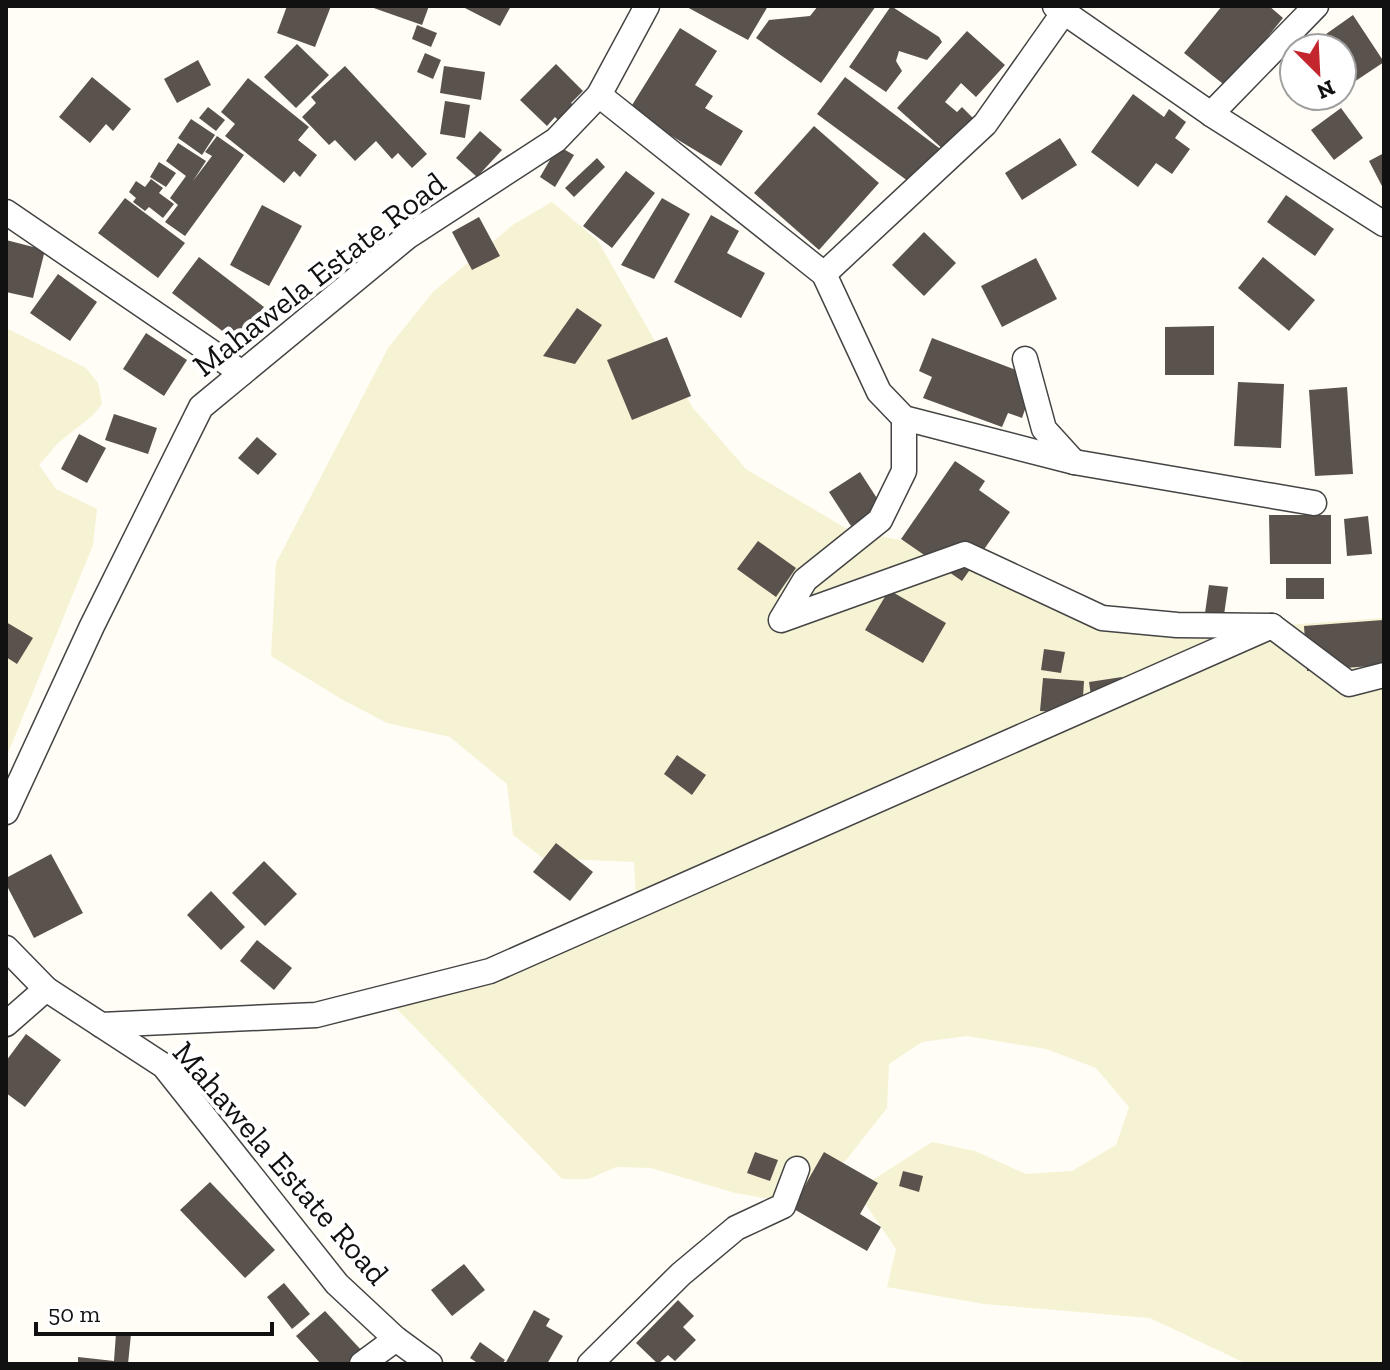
<svg xmlns="http://www.w3.org/2000/svg" width="1390" height="1370" font-family="'Zilla Slab',serif">
<style>
.farmland{fill:#f6f3d4}
.building{fill:#5a524d}
.lines{fill:none;stroke-linecap:round;stroke-linejoin:round}
.street-casing{stroke:#444;stroke-width:27}
.street{stroke:#fff;stroke-width:24}
.labels{text-anchor:middle;dominant-baseline:central;stroke-width:8;stroke-linejoin:round;paint-order:stroke}
.street-label{font-size:32px;fill:#111;stroke:#fff}
</style>
<rect width="100%" height="100%" fill="#fffdf5"/>
<g class="farmland">
<path d="M 552,202 L 598,241 L 693,408 L 746,469 L 847,529 L 965,554 L 1102,618 L 1272,626 L 1384,618 L 1384,1364 L 1247,1364 L 1150,1318 L 984,1304 L 887,1287 L 896,1249 L 862,1199 L 874,1179 L 932,1142 L 975,1151 L 1026,1174 L 1072,1171 L 1116,1145 L 1129,1107 L 1096,1068 L 1046,1049 L 967,1036 L 922,1042 L 889,1064 L 887,1108 L 847,1159 L 819,1185 L 792,1203 L 735,1193 L 651,1168 L 616,1167 L 589,1179 L 562,1179 L 396,1008 L 427,984 L 637,913 L 634,862 L 543,858 L 513,835 L 507,784 L 450,737 L 387,723 L 343,700 L 271,656 L 276,563 L 388,348 L 433,292 L 514,224 Z"/>
<path d="M 6,328 L 86,368 L 98,383 L 102,404 L 93,415 L 58,443 L 39,465 L 56,489 L 97,509 L 93,545 L 6,758 Z"/>
</g>
<g class="building">
<path d="M 287,6 L 331,6 L 315,47 L 277,33 Z"/>
<path d="M 368,6 L 429,6 L 422,25 Z"/>
<path d="M 461,6 L 511,6 L 500,26 Z"/>
<path d="M 685,6 L 768,6 L 748,40 Z"/>
<path d="M 818,6 L 876,6 L 821,83 L 756,38 L 769,20 L 810,16 Z"/>
<path d="M 891,6 L 939,37 L 942,42 L 927,60 L 899,51 L 896,61 L 902,71 L 886,92 L 849,67 Z"/>
<path d="M 1222,6 L 1269,6 L 1283,18 L 1227,87 L 1184,53 Z"/>
<path d="M 1353,15 L 1384,62 L 1351,84 L 1342,72 L 1342,48 L 1325,48 L 1319,39 Z"/>
<path d="M 417,25 L 437,33 L 431,47 L 412,39 Z"/>
<path d="M 680,28 L 717,51 L 695,85 L 713,96 L 705,108 L 743,131 L 721,166 L 629,110 Z"/>
<path d="M 967,31 L 1005,65 L 976,97 L 961,83 L 945,102 L 957,112 L 962,107 L 974,119 L 945,151 L 897,108 Z"/>
<path d="M 297,44 L 329,75 L 296,108 L 264,77 Z"/>
<path d="M 425,53 L 441,60 L 433,79 L 417,72 Z"/>
<path d="M 198,60 L 211,85 L 177,103 L 164,79 Z"/>
<path d="M 556,64 L 583,91 L 571,103 L 575,106 L 560,122 L 555,117 L 547,126 L 520,100 Z"/>
<path d="M 345,66 L 427,154 L 412,168 L 398,153 L 392,159 L 376,141 L 355,161 L 335,140 L 329,145 L 302,117 L 316,103 L 311,97 Z"/>
<path d="M 444,66 L 485,72 L 481,100 L 440,93 Z"/>
<path d="M 92,77 L 131,109 L 113,131 L 106,124 L 90,143 L 59,117 Z"/>
<path d="M 845,77 L 943,151 L 916,187 L 817,114 Z"/>
<path d="M 248,78 L 309,127 L 298,140 L 317,155 L 300,177 L 294,171 L 284,183 L 225,136 L 235,124 L 221,112 Z"/>
<path d="M 1133,94 L 1164,117 L 1169,109 L 1186,122 L 1175,138 L 1190,149 L 1172,174 L 1156,163 L 1138,187 L 1091,152 Z"/>
<path d="M 445,101 L 470,105 L 465,138 L 440,134 Z"/>
<path d="M 208,107 L 225,120 L 216,131 L 199,118 Z"/>
<path d="M 1341,108 L 1363,138 L 1334,160 L 1311,130 Z"/>
<path d="M 191,119 L 215,135 L 202,155 L 178,138 Z"/>
<path d="M 814,126 L 879,183 L 819,250 L 754,193 Z"/>
<path d="M 480,131 L 502,150 L 477,177 L 456,158 Z"/>
<path d="M 217,136 L 244,155 L 185,236 L 165,222 L 178,205 L 170,198 L 186,176 L 166,161 L 178,143 L 206,161 L 193,181 L 212,156 L 205,152 Z"/>
<path d="M 1060,138 L 1077,165 L 1022,200 L 1005,173 Z"/>
<path d="M 558,146 L 574,155 L 555,187 L 540,177 Z"/>
<path d="M 1384,153 L 1384,190 L 1369,161 Z"/>
<path d="M 597,158 L 605,167 L 574,197 L 565,188 Z"/>
<path d="M 159,162 L 176,173 L 166,187 L 150,177 Z"/>
<path d="M 626,171 L 655,193 L 612,248 L 583,226 Z"/>
<path d="M 151,179 L 163,188 L 159,193 L 174,204 L 163,218 L 149,207 L 145,211 L 133,202 L 136,198 L 129,192 L 136,181 L 145,187 Z"/>
<path d="M 1286,195 L 1334,229 L 1315,256 L 1267,222 Z"/>
<path d="M 125,198 L 185,243 L 158,278 L 98,233 Z"/>
<path d="M 662,198 L 690,214 L 654,279 L 621,265 Z"/>
<path d="M 262,205 L 302,226 L 269,286 L 230,265 Z"/>
<path d="M 711,215 L 739,231 L 727,253 L 765,273 L 741,318 L 674,282 Z"/>
<path d="M 479,217 L 500,256 L 472,270 L 452,232 Z"/>
<path d="M 924,232 L 956,263 L 924,296 L 892,265 Z"/>
<path d="M 6,240 L 45,250 L 33,298 L 6,292 Z"/>
<path d="M 199,257 L 264,307 L 237,342 L 172,293 Z"/>
<path d="M 1263,257 L 1315,300 L 1289,331 L 1238,288 Z"/>
<path d="M 1036,258 L 1057,299 L 1002,327 L 981,286 Z"/>
<path d="M 58,274 L 97,302 L 70,341 L 30,313 Z"/>
<path d="M 577,308 L 602,325 L 575,364 L 543,356 Z"/>
<path d="M 1214,326 L 1214,375 L 1165,375 L 1165,327 Z"/>
<path d="M 146,333 L 187,360 L 164,396 L 123,369 Z"/>
<path d="M 667,337 L 691,396 L 632,420 L 607,360 Z"/>
<path d="M 932,338 L 1024,373 L 1019,387 L 1031,392 L 1022,418 L 1008,413 L 1002,427 L 923,398 L 932,377 L 919,371 Z"/>
<path d="M 1238,382 L 1284,384 L 1281,448 L 1234,446 Z"/>
<path d="M 1347,387 L 1353,474 L 1315,476 L 1309,390 Z"/>
<path d="M 114,414 L 157,428 L 148,454 L 105,440 Z"/>
<path d="M 79,434 L 106,448 L 87,483 L 61,469 Z"/>
<path d="M 257,437 L 277,454 L 258,475 L 238,458 Z"/>
<path d="M 955,461 L 985,481 L 979,490 L 1010,512 L 962,581 L 901,539 Z"/>
<path d="M 860,472 L 882,506 L 851,526 L 829,492 Z"/>
<path d="M 1269,515 L 1331,515 L 1331,564 L 1270,564 Z"/>
<path d="M 1368,516 L 1372,554 L 1347,556 L 1344,519 Z"/>
<path d="M 758,541 L 796,568 L 776,597 L 737,569 Z"/>
<rect x="1286" y="578" width="38" height="21"/>
<path d="M 1209,585 L 1228,587 L 1224,615 L 1205,613 Z"/>
<path d="M 889,590 L 946,623 L 923,663 L 865,630 Z"/>
<path d="M 1383,620 L 1384,665 L 1307,671 L 1304,626 Z"/>
<path d="M 6,622 L 33,638 L 17,664 L 6,657 Z"/>
<path d="M 1044,649 L 1065,652 L 1061,673 L 1041,670 Z"/>
<path d="M 1122,677 L 1124,698 L 1092,703 L 1089,682 Z"/>
<path d="M 1043,678 L 1084,681 L 1082,714 L 1040,711 Z"/>
<path d="M 677,755 L 706,775 L 692,795 L 664,774 Z"/>
<path d="M 556,843 L 593,872 L 570,901 L 533,872 Z"/>
<path d="M 51,854 L 83,913 L 34,938 L 6,884 L 6,878 Z"/>
<path d="M 264,861 L 297,894 L 265,926 L 232,893 Z"/>
<path d="M 211,891 L 245,927 L 221,950 L 187,915 Z"/>
<path d="M 257,940 L 292,968 L 274,990 L 240,961 Z"/>
<path d="M 26,1034 L 61,1060 L 25,1107 L 6,1093 L 6,1061 Z"/>
<path d="M 755,1152 L 778,1160 L 770,1181 L 747,1173 Z"/>
<path d="M 824,1152 L 878,1183 L 860,1214 L 881,1227 L 867,1251 L 792,1208 Z"/>
<path d="M 903,1171 L 923,1176 L 919,1192 L 899,1186 Z"/>
<path d="M 210,1182 L 275,1250 L 245,1278 L 180,1210 Z"/>
<path d="M 464,1264 L 485,1290 L 452,1316 L 431,1290 Z"/>
<path d="M 284,1283 L 310,1314 L 292,1329 L 267,1297 Z"/>
<path d="M 678,1300 L 694,1316 L 683,1327 L 696,1340 L 675,1361 L 668,1355 L 658,1364 L 636,1343 Z"/>
<path d="M 534,1310 L 550,1319 L 546,1326 L 563,1336 L 547,1364 L 505,1364 Z"/>
<path d="M 325,1311 L 363,1352 L 349,1364 L 321,1364 L 296,1336 Z"/>
<path d="M 116,1333 L 131,1334 L 128,1364 L 78,1364 L 78,1357 L 114,1361 Z"/>
<path d="M 480,1342 L 505,1360 L 502,1364 L 479,1364 L 470,1358 Z"/>
</g>
<g class="lines">
<defs>
<g id="street">
<path d="M 1055,6 L 1211,114 L 1384,224"/>
<path d="M 599,95 L 824,274 L 879,392 L 904,418 L 1074,462 L 1314,503"/>
<path d="M 1211,114 L 1316,6"/>
<path d="M 6,212 L 242,373"/>
<path d="M 824,274 L 985,124 L 1064,12"/>
<path d="M 1025,359 L 1044,429 L 1074,462"/>
<path d="M 904,418 L 904,471 L 880,520 L 805,580 L 781,620 L 965,554 L 1102,618 L 1177,625 L 1272,626 L 1349,684 L 1384,675"/>
<path d="M 6,812 L 92,626 L 201,407 L 407,237 L 556,140 L 599,95 L 647,6"/>
<path d="M 6,948 L 46,989 L 164,1066 L 337,1284 L 396,1339 L 430,1364"/>
<path d="M 6,1024 L 46,989"/>
<path d="M 101,1025 L 316,1015 L 490,971 L 1272,626"/>
<path d="M 362,1364 L 396,1339"/>
<path d="M 590,1364 L 681,1274 L 736,1228 L 783,1206 L 797,1169"/>
</g>
</defs>
<use href="#street" class="street-casing"/>
<use href="#street" class="street"/>
</g>
<g class="labels">
<g class="street-label">
<text transform="translate(319 274) rotate(-38)">Mahawela Estate Road</text>
<text transform="translate(281 1163) rotate(49)">Mahawela Estate Road</text>
</g>
</g>
<rect width="1390" height="1370" fill="none" stroke="#111111" stroke-width="16"/>
<g transform="translate(1318 72) rotate(156)"><circle r="38" fill="#ffffff" stroke="#a0a0a0" stroke-width="2"/>
<path d="M0-6L14 30L0 20L-14 30Z" fill="#c4262e"/>
<text y="-12" font-size="22" font-weight="bold" text-anchor="middle" fill="#111111">N</text>
</g>
<path d="M36 1322v12h236v-12" fill="none" stroke="#111111" stroke-width="4"/>
<text x="48" y="1322" font-size="24" fill="#111111" stroke="#ffffff" stroke-width="6" paint-order="stroke">50 m</text>
</svg>
